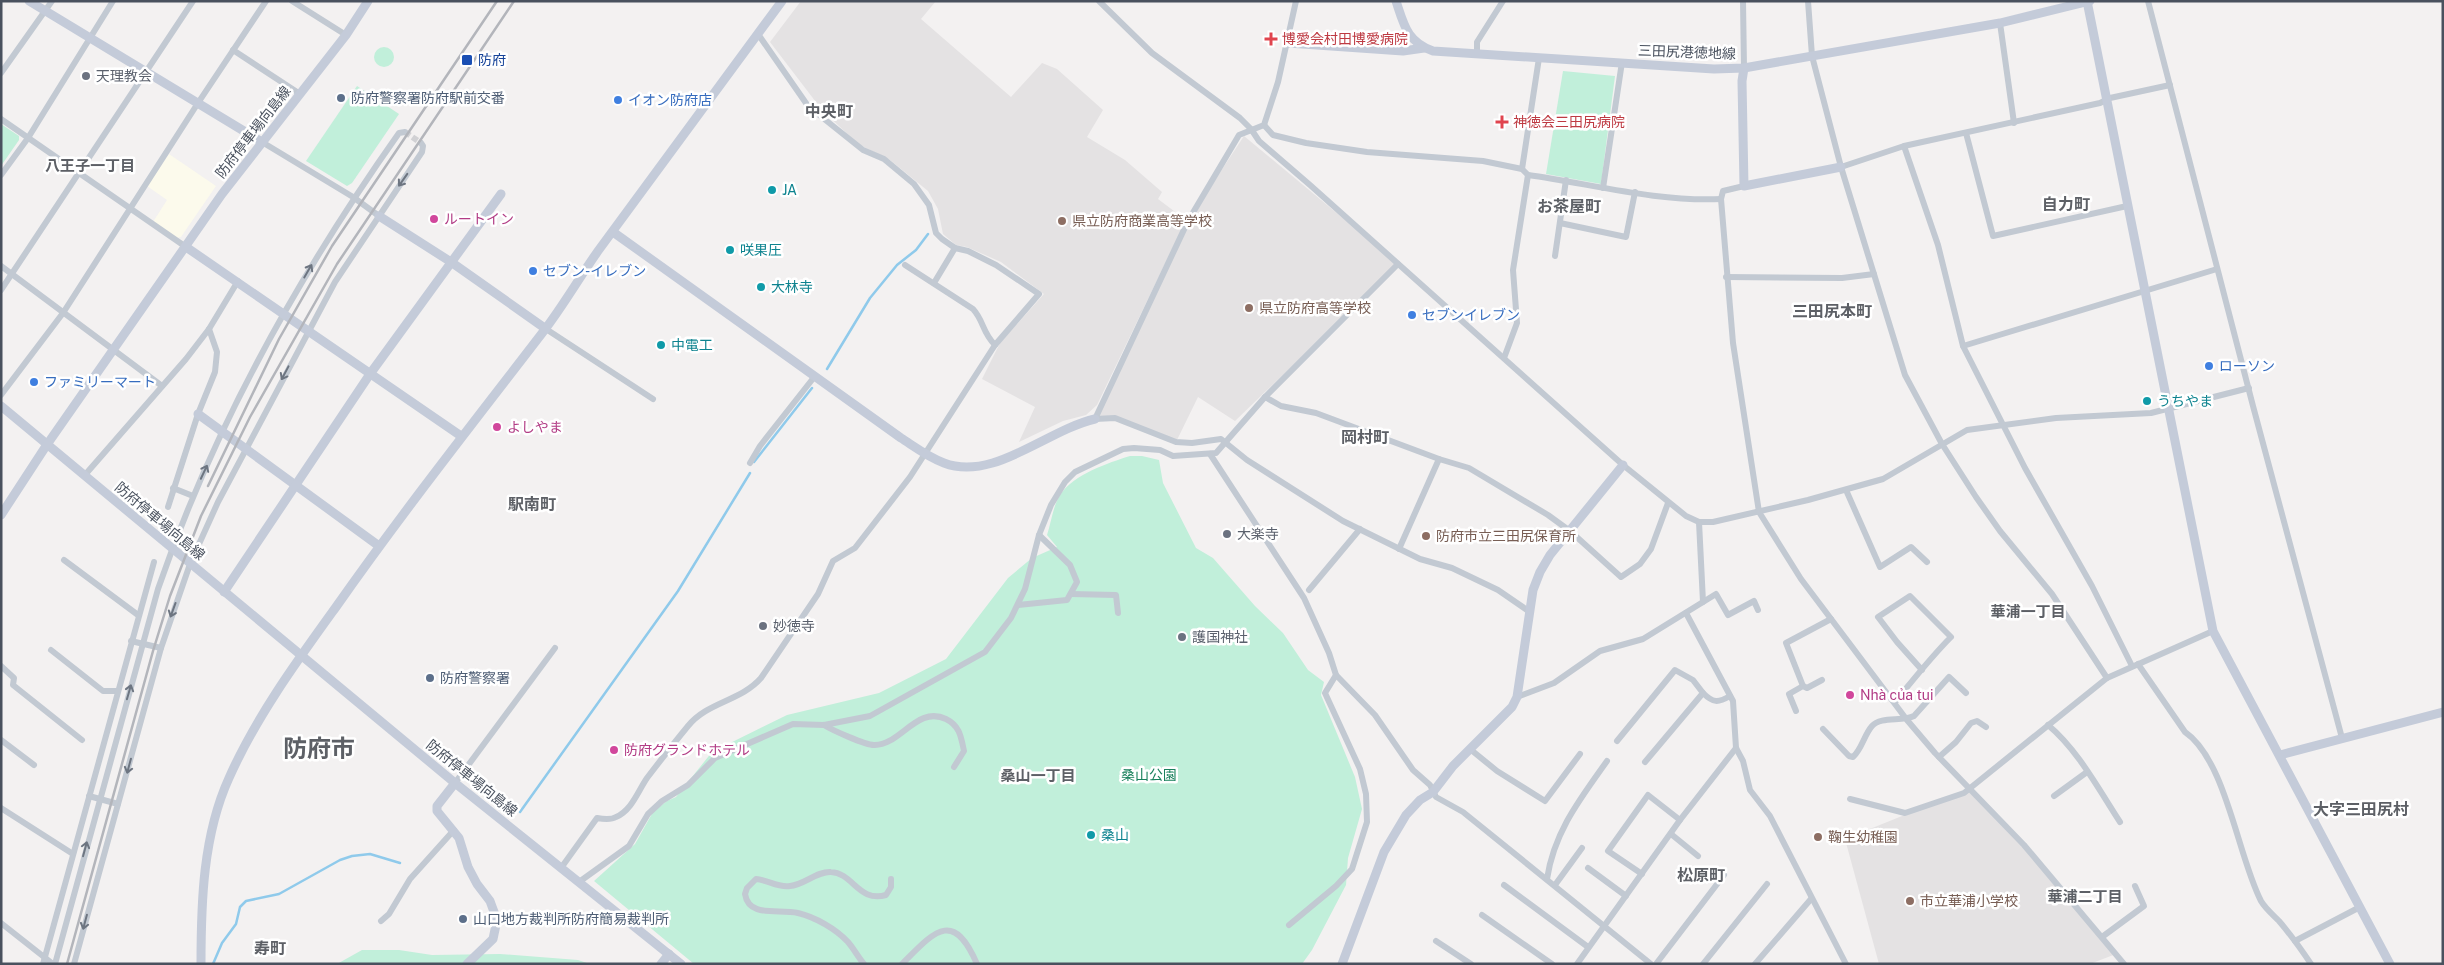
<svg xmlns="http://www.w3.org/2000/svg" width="2444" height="965" font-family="'Public Sans','Noto Sans JP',sans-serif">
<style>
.commercial{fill:#fcfaec}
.education{fill:#e4e2e3}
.green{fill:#c1efda}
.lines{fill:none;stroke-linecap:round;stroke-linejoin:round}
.stream{stroke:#8fcaeb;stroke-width:2.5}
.street-tunnel{stroke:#d1d1d4;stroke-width:6;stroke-dasharray:6 3;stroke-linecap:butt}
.street{stroke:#c2c9d2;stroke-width:6}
.secondary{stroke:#c4cbd9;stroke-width:9}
.rail{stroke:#b3b5bb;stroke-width:2.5}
.oneway{stroke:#6d7581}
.health-dot{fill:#e0444e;stroke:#fff;stroke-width:2}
.transit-dot{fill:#1a4fb4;stroke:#fff;stroke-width:2}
.worship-dot{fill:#6b7280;stroke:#fff;stroke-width:2}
.service-dot{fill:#5c6f8a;stroke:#fff;stroke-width:2}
.shop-dot{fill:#3f7fe0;stroke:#fff;stroke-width:2}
.culture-dot{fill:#0f9aa8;stroke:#fff;stroke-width:2}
.hotel-dot{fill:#d1479c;stroke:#fff;stroke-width:2}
.education-dot{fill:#8d6e63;stroke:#fff;stroke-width:2}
.labels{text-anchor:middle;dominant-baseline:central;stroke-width:5;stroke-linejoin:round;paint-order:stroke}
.health-label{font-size:14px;fill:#be3a42;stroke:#fff;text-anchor:start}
.street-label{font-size:14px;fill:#49515e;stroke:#fff}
.transit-label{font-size:14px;fill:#164399;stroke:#fff;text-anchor:start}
.worship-label{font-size:14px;fill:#5b616d;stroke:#fff;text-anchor:start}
.service-label{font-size:14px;fill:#4e5e75;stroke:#fff;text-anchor:start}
.shop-label{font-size:14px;fill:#366cbe;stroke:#fff;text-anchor:start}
.culture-label{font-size:14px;fill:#0d838f;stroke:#fff;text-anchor:start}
.hotel-label{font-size:14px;fill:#b23c85;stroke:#fff;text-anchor:start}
.education-label{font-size:14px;fill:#785e54;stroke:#fff;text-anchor:start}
.park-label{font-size:14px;fill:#19805c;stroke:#fff}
.neighbourhood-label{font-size:15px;font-weight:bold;fill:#5d6066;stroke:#fff}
.quarter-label{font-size:16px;font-weight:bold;fill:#5d6066;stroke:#fff}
.town-label{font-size:24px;font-weight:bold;fill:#5d6066;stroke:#fff}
</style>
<rect width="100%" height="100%" fill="#f3f1f1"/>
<path class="commercial" d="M 169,154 L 216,186 L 181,237 L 175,238 L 153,222 L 167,200 L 147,186 Z"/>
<g class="education">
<path d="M 801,1 L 936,1 L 921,19 L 1011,97 L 1042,63 L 1057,69 L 1103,110 L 1087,137 L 1125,160 L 1162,192 L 1158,199 L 1186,220 L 1097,405 L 1086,415 L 1063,421 L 1019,442 L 1035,407 L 982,379 L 1000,343 L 1044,294 L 1001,262 L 967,247 L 956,245 L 943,234 L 938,209 L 928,191 L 890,160 L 858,144 L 822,110 L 770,42 Z"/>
<path d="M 1244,136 L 1398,264 L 1235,421 L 1198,397 L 1176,442 L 1115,418 L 1095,419 L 1188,221 Z"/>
<path d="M 1969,789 L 2024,845 L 2116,954 L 2090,964 L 1879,964 L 1845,839 Z"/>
</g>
<g class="green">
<circle cx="384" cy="57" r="10"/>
<path d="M 1563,71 L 1615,76 L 1601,184 L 1546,174 Z"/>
<path d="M 357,86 L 399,114 L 352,183 L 347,186 L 306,161 Z"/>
<path d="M 1,124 L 19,136 L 19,140 L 1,166 Z"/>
<path d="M 1130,456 L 1142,456 L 1159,460 L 1163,483 L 1196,548 L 1213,558 L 1255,606 L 1283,633 L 1308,670 L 1324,682 L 1321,695 L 1355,777 L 1362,809 L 1348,858 L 1346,885 L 1312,950 L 1302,964 L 694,964 L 594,881 L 635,844 L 653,812 L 667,801 L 676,797 L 712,752 L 787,715 L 879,693 L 946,659 L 1008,578 L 1032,558 L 1057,547 L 1047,535 C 1051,523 1053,506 1060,495 C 1074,474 1108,463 1130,456 Z"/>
<path d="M 362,950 L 399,950 L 432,955 L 500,954 L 578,960 L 590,964 L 337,964 Z"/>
</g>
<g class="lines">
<g class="stream">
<path d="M 827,369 L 870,298 L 897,265 L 916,250 L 928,234"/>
<path d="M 754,462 L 812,388"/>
<path d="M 520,812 L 678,591 L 750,473"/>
<path d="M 213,964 L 222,943 L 236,924 L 240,907 L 246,901 L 279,894 L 340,860 L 352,856 L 370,854 L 400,863"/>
</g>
<path class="street-tunnel" d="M 405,132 L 421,143"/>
<g class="street">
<path d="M 292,1 L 346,35"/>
<path d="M 1099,1 L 1152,53 L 1240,118 L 1251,129 L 1259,141 L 1310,185 L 1623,465 L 1686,516 L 1699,522 L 1713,522 L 1808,500 L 1883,479 L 1967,430 L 2056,418 L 2151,413 L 2249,388"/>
<path d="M 1296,1 L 1278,82 L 1264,125 L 1239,135 L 1188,221 L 1095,419 L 1115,418 L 1176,442 L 1192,443 L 1221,439 L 1247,460 L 1343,521 L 1420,559 L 1452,568 L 1498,590 L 1530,612"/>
<path d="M 1743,1 L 1744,68"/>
<path d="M 1808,1 L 1812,56 L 1841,167 L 1905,375 L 1942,444 L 1976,497 L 2000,531 L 2052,594 L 2107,678"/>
<path d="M 2148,1 L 2253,406 L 2342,738"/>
<path d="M 2000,23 L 2014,123"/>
<path d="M 233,50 L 300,94"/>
<path d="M 1477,54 L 1477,42 L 1503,1"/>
<path d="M 1,73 L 52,1"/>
<path d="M 1,119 L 186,247"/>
<path d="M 1264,125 L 1273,135 L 1306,143 L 1367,152 L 1483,161 L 1522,169 L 1528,175 C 1592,184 1657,202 1721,199"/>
<path d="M 1966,133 L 1993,236 L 2127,206"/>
<path d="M 262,142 L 353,197 L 379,216"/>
<path d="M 1904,146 L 1938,245 L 1963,346 L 2025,468 L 2092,586 L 2132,666"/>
<path d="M 1841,167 L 1904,146 L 2100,103 L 2110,98 L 2170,85"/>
<path d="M 1522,169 L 1539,58"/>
<path d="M 1,175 L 28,138 L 113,1"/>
<path d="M 1744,186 L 1723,191 L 1721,199 L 1733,343 L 1759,512 L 1801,579 L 1907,720 L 1935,753 L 2024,845 L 2124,964"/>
<path d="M 1603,188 L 1622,62"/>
<path d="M 1560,223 L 1626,237 L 1635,192"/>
<path d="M 1555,256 L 1566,180"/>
<path d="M 905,265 L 973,309 C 984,321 982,332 995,345"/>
<path d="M 1,266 L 162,386"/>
<path d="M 1726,277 L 1842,278 L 1874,274"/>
<path d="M 934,283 L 955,248"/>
<path d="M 1,290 L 193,1"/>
<path d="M 546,329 L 653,399"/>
<path d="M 1963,346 L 2217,269"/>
<path d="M 1504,358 L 1517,323 L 1513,270 L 1528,175"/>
<path d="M 1,395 L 63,313 L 198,103 L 266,1"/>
<path d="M 1265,397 L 1281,406 L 1316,413 L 1439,459 L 1469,468 L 1548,515 L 1570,531 L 1621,577 L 1640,564 L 1651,549 L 1668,503"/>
<path d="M 1210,454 L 1304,598 L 1329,653 L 1336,675 L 1375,715 L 1413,770 L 1430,785 L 1436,797 L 1463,812 L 1651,964"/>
<path d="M 750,463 L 760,446 L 815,376"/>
<path d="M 84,476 L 186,359 L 209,329 L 238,281"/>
<path d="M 173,488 L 193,496"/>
<path d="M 1846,490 L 1880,567 L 1911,547 L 1927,562"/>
<path d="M 168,507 L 198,414 L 215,372 L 217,352 L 209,329"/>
<path d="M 1399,549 L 1439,459"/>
<path d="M 64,560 L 138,615"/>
<path d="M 1309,590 L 1360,529"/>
<path d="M 1071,594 L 1116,595 L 1118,613"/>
<path d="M 1703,602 L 1716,594 L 1728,615 L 1754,601 L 1758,610"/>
<path d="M 1018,605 L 1067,600 L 1077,582 L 1070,565 L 1039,535"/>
<path d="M 1686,613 L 1733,701 L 1736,748 L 1743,761 L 1750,790 L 1770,816 L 1846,964"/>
<path d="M 131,641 L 161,648"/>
<path d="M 51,650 L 103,691 L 118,691"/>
<path d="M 2138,664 L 2185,732 C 2226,760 2238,857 2261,901 C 2265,908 2273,915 2279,921 C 2291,935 2301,949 2311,964"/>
<path d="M 1,666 L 14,678 L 13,685 L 82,740"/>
<path d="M 1803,686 L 1786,643 L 1831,619"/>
<path d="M 1703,693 C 1713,703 1718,703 1730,696"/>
<path d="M 1517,697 L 1554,683 L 1600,651 L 1643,639 L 1703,602 L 1699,522"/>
<path d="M 1895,702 C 1913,680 1931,657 1951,637 L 1910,596 L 1878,617 L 1897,642 L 1922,670"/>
<path d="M 1796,711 L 1789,694 L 1803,686 L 1807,688 L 1822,680"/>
<path d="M 824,725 C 832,730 865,745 874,745 C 900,746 917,705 946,719 C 960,726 961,737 964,751 L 954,767"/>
<path d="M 2048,725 C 2078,750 2099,790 2120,822"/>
<path d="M 1823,729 L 1849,756 L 1853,757 C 1862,749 1864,735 1872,726 C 1881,716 1902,722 1914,716 L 1949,677 L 1966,693"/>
<path d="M 1,740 L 34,765"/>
<path d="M 1617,741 L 1675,670 L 1693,680 L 1703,693 L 1645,762"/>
<path d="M 1470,749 L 1497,771 L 1545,801 L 1580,754"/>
<path d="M 1939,757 L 1956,742 L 1971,723 L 1977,721 L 1986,727"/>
<path d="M 455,783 L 555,648"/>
<path d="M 89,796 L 118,804"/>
<path d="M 2054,796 L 2087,772"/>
<path d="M 1850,799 L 1905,813 L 1964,793 L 2107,678 L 2213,631"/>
<path d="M 1,808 L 73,854"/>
<path d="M 1671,834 L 1698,856"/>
<path d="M 561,868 L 597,818 C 603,819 611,820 616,817 C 632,810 638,791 647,778 C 660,761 674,743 688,726 C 707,702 741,701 761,678 L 818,594 L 833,561 L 855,548 L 910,477 L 995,345 L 1039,294 L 996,265 L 968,251 L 955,248 L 942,239 L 936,233 L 929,205 L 914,184 L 884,159 L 863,150 L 808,106 L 758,34"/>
<path d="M 1588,868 L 1626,896"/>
<path d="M 1642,874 L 1608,851 L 1648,795 L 1680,820"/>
<path d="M 1547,879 C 1554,832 1580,799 1607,761"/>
<path d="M 579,882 L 629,846 L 648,814 L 662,801 L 688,785 L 715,758 L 793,724 L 824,725 L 870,716 L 985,652 L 1011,618 L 1025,589 L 1039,535 L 1051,505 L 1065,482 L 1075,472 L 1123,449 L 1134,448 L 1160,450 L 1173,456 L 1216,453 L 1265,397 L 1398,264"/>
<path d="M 1504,885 L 1588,947"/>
<path d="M 1555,885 L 1582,848"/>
<path d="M 1482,915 L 1552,964"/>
<path d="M 381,921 L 389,914 L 410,879 L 454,830"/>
<path d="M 1,923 L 53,964"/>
<path d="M 1289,925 L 1336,886 L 1352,869 L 1367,822 L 1366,794 L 1360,769 L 1325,693 L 1336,675"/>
<path d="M 2102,937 L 2144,906 L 2135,886"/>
<path d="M 1436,941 L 1471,964"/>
<path d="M 2295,941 L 2360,907"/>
<path d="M 43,964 L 154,562"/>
<path d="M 55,964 L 158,589 C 214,426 300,273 399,133 L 405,132"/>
<path d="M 74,964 L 161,648 L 190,564 L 218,502 L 335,282 L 422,152 L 423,146 L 421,143"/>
<path d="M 864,964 C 858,957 854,949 848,942 C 836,929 815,917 798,913 C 780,908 749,919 745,894 L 747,888 L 756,879 C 768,880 778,888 790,886 C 804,885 817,871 831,872 C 853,873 859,903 886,895 L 891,887 L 891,879"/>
<path d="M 902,964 C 934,932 953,908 977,964"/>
<path d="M 1577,964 L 1680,820 L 1736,748"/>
<path d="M 1656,964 L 1724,875"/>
<path d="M 1703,964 L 1767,884"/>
<path d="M 1755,964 L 1811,899"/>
</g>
<g class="secondary">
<path d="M 29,1 L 262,142"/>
<path d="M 1396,1 C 1404,25 1407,42 1433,51 L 1714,69 L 1744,68 L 2000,23 L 2090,1"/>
<path d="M 2087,1 L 2213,631 L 2390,964"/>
<path d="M 1288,43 L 1403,51 L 1424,48"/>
<path d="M 1744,68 L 1742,81 L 1744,186 L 1841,167"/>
<path d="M 379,216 L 451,262 L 546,329"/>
<path d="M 613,232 L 901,438 C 915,447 928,457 944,463 C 993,482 1047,430 1095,419"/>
<path d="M 186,247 L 461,436"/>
<path d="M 1,406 L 455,783 L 681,964"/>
<path d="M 198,414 L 379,546"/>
<path d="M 1,515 L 46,446 L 222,194 L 346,35 L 368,1"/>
<path d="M 224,592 L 370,374 L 501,194"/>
<path d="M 2280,755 L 2443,712"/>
<path d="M 455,783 L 437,806 L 437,811 L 459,838 L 468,867 L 477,884 L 490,901 L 497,920 L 493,939 L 467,964"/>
<path d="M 201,964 C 201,902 203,835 229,778 C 256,717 297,661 336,607 C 402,513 473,423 543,332 C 563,306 579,278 598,251 C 659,168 721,85 782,1"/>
<path d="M 661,964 L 669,954"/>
<path d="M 1342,964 L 1384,852 L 1406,815 L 1420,800 L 1433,792 L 1453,766 L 1512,707 L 1517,697 L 1533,590 L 1540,572 L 1550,555 L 1623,465"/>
</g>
<g class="rail">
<path d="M 208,486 L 279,339 L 332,246 L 497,1"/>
<path d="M 67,964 L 153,651 L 170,596 L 201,516 L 250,417 L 337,264 L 514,1"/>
</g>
</g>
<defs><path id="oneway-shaft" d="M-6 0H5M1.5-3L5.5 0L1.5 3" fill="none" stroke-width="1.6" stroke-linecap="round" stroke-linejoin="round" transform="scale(1.25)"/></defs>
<g class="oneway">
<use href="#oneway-shaft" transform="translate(403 180) rotate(125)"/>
<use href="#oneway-shaft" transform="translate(308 271) rotate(-60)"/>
<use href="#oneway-shaft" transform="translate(285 373) rotate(118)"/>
<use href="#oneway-shaft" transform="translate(204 472) rotate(-65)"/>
<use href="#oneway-shaft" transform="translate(173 610) rotate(110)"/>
<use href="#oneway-shaft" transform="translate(129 692) rotate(-74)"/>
<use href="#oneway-shaft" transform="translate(129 766) rotate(105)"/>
<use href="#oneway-shaft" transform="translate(85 849) rotate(-75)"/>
<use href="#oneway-shaft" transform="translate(85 922) rotate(105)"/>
</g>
<g class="health-dot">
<path d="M1268.5 31.5h5v5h5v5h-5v5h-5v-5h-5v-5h5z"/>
<path d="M1499.5 114.5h5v5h5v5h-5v5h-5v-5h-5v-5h5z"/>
</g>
<rect class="transit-dot" x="461" y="54" width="12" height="12" rx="2.5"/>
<g class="worship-dot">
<circle cx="86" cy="76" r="5"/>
<circle cx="1227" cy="534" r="5"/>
<circle cx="763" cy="626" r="5"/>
<circle cx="1182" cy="637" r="5"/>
</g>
<g class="service-dot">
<circle cx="341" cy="98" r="5"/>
<circle cx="430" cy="678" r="5"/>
<circle cx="463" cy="919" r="5"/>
</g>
<g class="shop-dot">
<circle cx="618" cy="100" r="5"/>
<circle cx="533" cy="271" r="5"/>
<circle cx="1412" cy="315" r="5"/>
<circle cx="2209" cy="366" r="5"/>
<circle cx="34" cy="382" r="5"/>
</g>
<g class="culture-dot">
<circle cx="772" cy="190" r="5"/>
<circle cx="730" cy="250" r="5"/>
<circle cx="761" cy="287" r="5"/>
<circle cx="661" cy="345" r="5"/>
<circle cx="2147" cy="401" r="5"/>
<circle cx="1091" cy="835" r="5"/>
</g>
<g class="hotel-dot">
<circle cx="434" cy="219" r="5"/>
<circle cx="497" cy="427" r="5"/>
<circle cx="1850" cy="695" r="5"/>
<circle cx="614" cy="750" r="5"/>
</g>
<g class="education-dot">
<circle cx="1062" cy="221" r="5"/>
<circle cx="1249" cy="308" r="5"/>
<circle cx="1426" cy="536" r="5"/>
<circle cx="1818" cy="837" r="5"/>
<circle cx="1910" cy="901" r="5"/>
</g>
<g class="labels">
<g class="health-label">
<text x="1282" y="39">博愛会村田博愛病院</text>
<text x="1513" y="122">神徳会三田尻病院</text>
</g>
<g class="street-label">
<text transform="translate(1687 52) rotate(2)">三田尻港徳地線</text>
<text transform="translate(253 132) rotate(-52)">防府停車場向島線</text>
<text transform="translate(160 521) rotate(40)">防府停車場向島線</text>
<text transform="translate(472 778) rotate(39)">防府停車場向島線</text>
</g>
<g class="transit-label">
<text x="478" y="60">防府</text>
</g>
<g class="worship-label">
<text x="96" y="76">天理教会</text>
<text x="1237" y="534">大楽寺</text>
<text x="773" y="626">妙徳寺</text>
<text x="1192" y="637">護国神社</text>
</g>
<g class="service-label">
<text x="351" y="98">防府警察署防府駅前交番</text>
<text x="440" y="678">防府警察署</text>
<text x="473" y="919">山口地方裁判所防府簡易裁判所</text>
</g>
<g class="shop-label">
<text x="628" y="100">イオン防府店</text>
<text x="543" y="271">セブン-イレブン</text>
<text x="1422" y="315">セブンイレブン</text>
<text x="2219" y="366">ローソン</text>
<text x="44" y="382">ファミリーマート</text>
</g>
<g class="culture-label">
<text x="782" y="190">JA</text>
<text x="740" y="250">咲果圧</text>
<text x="771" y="287">大林寺</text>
<text x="671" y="345">中電工</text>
<text x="2157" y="401">うちやま</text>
<text x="1101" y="835">桑山</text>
</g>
<g class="hotel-label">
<text x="444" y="219">ルートイン</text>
<text x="507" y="427">よしやま</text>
<text x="1860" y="695">Nhà của tui</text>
<text x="624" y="750">防府グランドホテル</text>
</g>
<g class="education-label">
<text x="1072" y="221">県立防府商業高等学校</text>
<text x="1259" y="308">県立防府高等学校</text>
<text x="1436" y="536">防府市立三田尻保育所</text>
<text x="1828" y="837">鞠生幼稚園</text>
<text x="1920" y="901">市立華浦小学校</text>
</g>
<g class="park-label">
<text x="1149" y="775">桑山公園</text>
</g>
<g class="neighbourhood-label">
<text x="90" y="165">八王子一丁目</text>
<text x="2028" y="611">華浦一丁目</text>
<text x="1038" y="775">桑山一丁目</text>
<text x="2085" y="896">華浦二丁目</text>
</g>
<g class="quarter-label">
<text x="829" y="111">中央町</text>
<text x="2066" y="204">自力町</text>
<text x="1569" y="206">お茶屋町</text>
<text x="1832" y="311">三田尻本町</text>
<text x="1365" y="437">岡村町</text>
<text x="532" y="504">駅南町</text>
<text x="2361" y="809">大字三田尻村</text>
<text x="1701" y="875">松原町</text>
<text x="270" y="948">寿町</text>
</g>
<g class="town-label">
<text x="319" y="748">防府市</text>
</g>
</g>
<rect width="2444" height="965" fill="none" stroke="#49515e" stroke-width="5"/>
</svg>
